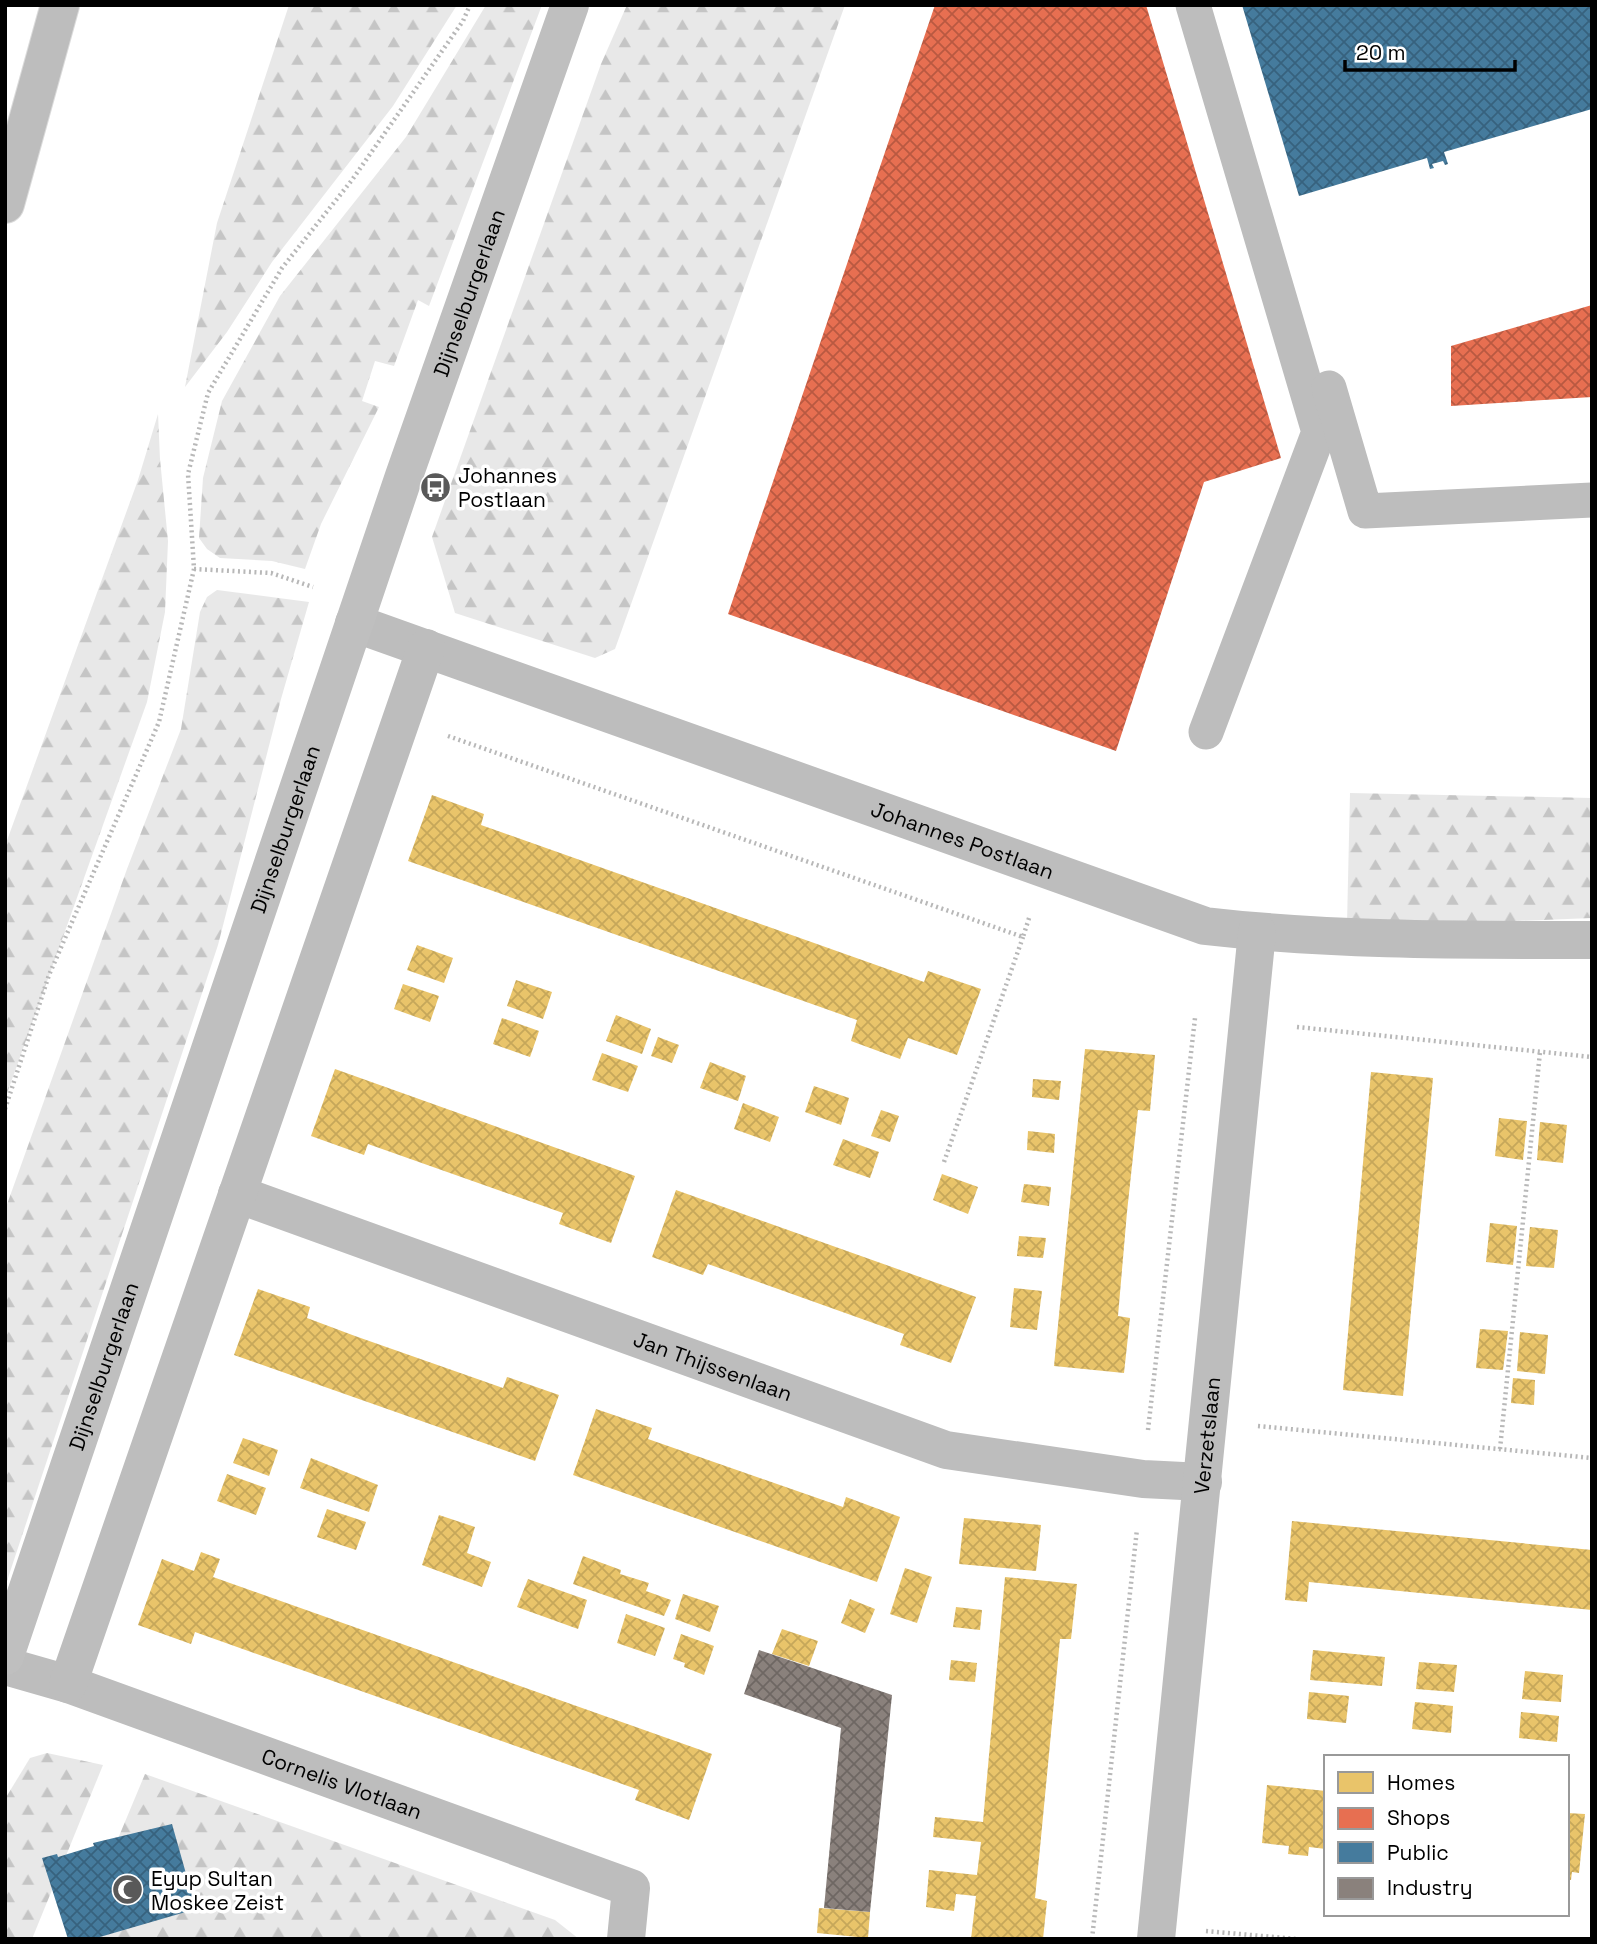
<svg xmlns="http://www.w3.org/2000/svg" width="1597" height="1944" font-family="'Space Grotesk',sans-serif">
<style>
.forest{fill:url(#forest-firs)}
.homes{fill:url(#homes-cross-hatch)}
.shops{fill:url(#shops-cross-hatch)}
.public{fill:url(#public-cross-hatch)}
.industry{fill:url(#industry-cross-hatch)}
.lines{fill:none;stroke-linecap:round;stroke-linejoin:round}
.highway-casing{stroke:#dbdbdb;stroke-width:40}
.path{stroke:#b8b8b8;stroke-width:4.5;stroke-dasharray:2 3.5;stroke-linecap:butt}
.lane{stroke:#bdbdbd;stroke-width:35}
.street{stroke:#bdbdbd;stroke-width:38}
.secondary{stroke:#bfbfbf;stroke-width:38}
.highway{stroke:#bdbdbd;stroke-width:38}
.labels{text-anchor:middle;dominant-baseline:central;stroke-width:7;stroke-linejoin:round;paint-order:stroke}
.street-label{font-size:21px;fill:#000;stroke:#fff}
.poi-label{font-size:21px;fill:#000;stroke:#fff;text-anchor:start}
</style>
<defs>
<pattern id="forest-firs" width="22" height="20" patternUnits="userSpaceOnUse" patternTransform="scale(1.75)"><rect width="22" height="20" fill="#e8e8e8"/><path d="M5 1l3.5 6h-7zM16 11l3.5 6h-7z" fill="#c5c5c5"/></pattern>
<pattern id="homes-cross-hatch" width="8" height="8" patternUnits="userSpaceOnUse" patternTransform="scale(1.75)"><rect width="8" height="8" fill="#e9c46a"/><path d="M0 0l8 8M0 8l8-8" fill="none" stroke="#c6a75a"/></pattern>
<pattern id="shops-cross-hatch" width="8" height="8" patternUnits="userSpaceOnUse" patternTransform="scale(1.75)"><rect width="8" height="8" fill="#e76f51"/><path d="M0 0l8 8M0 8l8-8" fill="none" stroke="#b95941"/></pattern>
<pattern id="public-cross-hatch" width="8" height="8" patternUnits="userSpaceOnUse" patternTransform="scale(1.75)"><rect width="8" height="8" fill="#457b9d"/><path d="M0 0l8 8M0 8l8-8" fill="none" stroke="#37627e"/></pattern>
<pattern id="industry-cross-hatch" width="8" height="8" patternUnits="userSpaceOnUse" patternTransform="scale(1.75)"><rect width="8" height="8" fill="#8a817c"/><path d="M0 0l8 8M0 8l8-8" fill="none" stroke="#6e6763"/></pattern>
</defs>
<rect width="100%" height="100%" fill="#fff"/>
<g class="forest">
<path d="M 289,5 L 457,5 L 393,106 L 272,262 L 227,332 L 185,387 L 217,223 Z"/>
<path d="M 486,5 L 542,5 L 429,306 L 418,300 L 394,366 L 375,361 L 362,401 L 379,407 L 321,524 L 305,569 L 272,561 L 220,558 L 207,549 L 199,538 L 203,478 L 222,401 L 280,296 L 406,137 Z"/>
<path d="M 627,5 L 845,5 L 615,649 L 595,658 L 455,613 L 432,537 L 601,64 Z"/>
<path d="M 158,414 L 160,459 L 168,541 L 165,612 L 147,702 L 5,1099 L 5,846 L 138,480 Z"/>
<path d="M 217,590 L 309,602 L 281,699 L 218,945 L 5,1587 L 5,1210 L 127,869 L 181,729 L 200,612 L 207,597 Z"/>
<path d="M 1350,793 L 1592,798 L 1592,918 L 1364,927 L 1347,924 Z"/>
<path d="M 47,1753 L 103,1765 L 32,1939 L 5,1939 L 5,1799 L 30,1758 Z"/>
<path d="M 145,1774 L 555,1920 L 579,1939 L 292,1937 L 287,1939 L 76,1939 Z"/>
</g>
<g class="homes">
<path d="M 432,795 L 484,814 L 481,825 L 924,982 L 928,971 L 981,989 L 957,1055 L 908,1038 L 900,1059 L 851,1041 L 857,1020 L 408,861 Z"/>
<path d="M 417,945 L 453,958 L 444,983 L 407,970 Z"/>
<path d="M 516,980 L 552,992 L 543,1019 L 507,1006 Z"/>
<path d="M 403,984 L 439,996 L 430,1022 L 394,1009 Z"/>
<path d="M 616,1015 L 651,1029 L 642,1054 L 606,1041 Z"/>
<path d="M 502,1018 L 539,1031 L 530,1057 L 493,1044 Z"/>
<path d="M 658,1037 L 679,1045 L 672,1063 L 651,1056 Z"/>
<path d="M 1085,1049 L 1155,1055 L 1150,1111 L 1138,1110 L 1127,1212 L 1118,1316 L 1130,1318 L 1124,1373 L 1054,1366 Z"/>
<path d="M 602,1053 L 638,1066 L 628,1092 L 592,1080 Z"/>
<path d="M 710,1062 L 746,1076 L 738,1101 L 700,1088 Z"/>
<path d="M 335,1069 L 635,1176 L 611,1243 L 559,1224 L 563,1213 L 368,1144 L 364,1155 L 311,1136 Z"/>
<path d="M 1371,1072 L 1433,1078 L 1403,1396 L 1343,1390 Z"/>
<path d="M 1033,1079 L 1061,1081 L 1059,1100 L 1032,1097 Z"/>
<path d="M 814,1086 L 849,1098 L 841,1125 L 805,1112 Z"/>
<path d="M 743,1103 L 779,1117 L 770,1142 L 734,1129 Z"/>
<path d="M 881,1110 L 899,1116 L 890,1142 L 871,1136 Z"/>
<path d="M 1499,1118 L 1527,1121 L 1523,1160 L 1495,1156 Z"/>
<path d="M 1540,1122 L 1567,1125 L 1563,1163 L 1537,1160 Z"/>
<path d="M 1028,1131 L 1055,1134 L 1054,1153 L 1027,1150 Z"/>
<path d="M 843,1139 L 879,1152 L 870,1178 L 833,1165 Z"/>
<path d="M 942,1174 L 978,1187 L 968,1214 L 933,1200 Z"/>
<path d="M 1024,1184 L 1051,1187 L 1049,1206 L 1021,1202 Z"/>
<path d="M 676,1190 L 976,1297 L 951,1363 L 900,1345 L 904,1334 L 708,1264 L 703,1275 L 652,1257 Z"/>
<path d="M 1490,1223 L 1517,1226 L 1513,1265 L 1486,1262 Z"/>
<path d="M 1530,1227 L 1558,1230 L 1554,1268 L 1526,1266 Z"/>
<path d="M 1019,1236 L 1046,1238 L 1043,1258 L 1017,1256 Z"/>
<path d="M 1014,1288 L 1042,1291 L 1037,1330 L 1010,1327 Z"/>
<path d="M 258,1289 L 310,1307 L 307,1318 L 355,1336 L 503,1388 L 507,1377 L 559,1395 L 535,1461 L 234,1355 Z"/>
<path d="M 1480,1329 L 1508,1331 L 1503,1370 L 1476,1368 Z"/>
<path d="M 1520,1332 L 1548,1335 L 1545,1374 L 1517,1371 Z"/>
<path d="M 1513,1378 L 1535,1380 L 1534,1405 L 1511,1403 Z"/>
<path d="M 596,1409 L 652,1428 L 648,1439 L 843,1507 L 846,1497 L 900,1517 L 877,1582 L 573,1475 Z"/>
<path d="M 243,1438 L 278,1450 L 269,1476 L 233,1463 Z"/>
<path d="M 311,1458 L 378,1485 L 369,1512 L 300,1488 Z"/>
<path d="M 227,1474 L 266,1488 L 256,1515 L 217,1501 Z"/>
<path d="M 327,1509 L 366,1522 L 356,1550 L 317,1537 Z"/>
<path d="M 439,1515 L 475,1527 L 467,1553 L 491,1562 L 482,1587 L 422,1565 Z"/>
<path d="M 964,1518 L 1041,1525 L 1036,1571 L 959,1564 Z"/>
<path d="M 1292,1521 L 1592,1550 L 1592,1610 L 1309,1582 L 1307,1602 L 1285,1600 Z"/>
<path d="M 201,1552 L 220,1559 L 213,1577 L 712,1754 L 689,1820 L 635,1800 L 639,1790 L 392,1702 L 195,1632 L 191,1644 L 138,1625 L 162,1559 L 194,1571 Z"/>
<path d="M 583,1556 L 621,1570 L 620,1574 L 649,1583 L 646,1591 L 671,1600 L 664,1616 L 573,1584 Z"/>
<path d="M 905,1568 L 932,1577 L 917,1623 L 890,1614 Z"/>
<path d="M 1005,1577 L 1077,1584 L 1071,1639 L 1060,1639 L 1040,1848 L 1035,1898 L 1047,1901 L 1043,1939 L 971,1939 L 976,1896 L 956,1894 L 954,1911 L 926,1907 L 929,1870 L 977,1875 L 981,1842 L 933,1837 L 935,1817 L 983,1822 Z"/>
<path d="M 528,1579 L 587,1600 L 578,1629 L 517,1607 Z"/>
<path d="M 683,1594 L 719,1606 L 710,1632 L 675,1619 Z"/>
<path d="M 850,1599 L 875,1609 L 865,1633 L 841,1623 Z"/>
<path d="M 956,1607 L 982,1610 L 980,1630 L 953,1627 Z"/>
<path d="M 626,1614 L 665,1628 L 655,1656 L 617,1643 Z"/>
<path d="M 782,1629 L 818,1641 L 809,1666 L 772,1654 Z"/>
<path d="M 681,1634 L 714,1646 L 704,1675 L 684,1667 L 685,1663 L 673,1659 Z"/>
<path d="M 1313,1650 L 1385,1657 L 1382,1686 L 1310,1680 Z"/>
<path d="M 951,1660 L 977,1663 L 975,1682 L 949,1680 Z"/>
<path d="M 1419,1662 L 1457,1665 L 1454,1692 L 1416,1689 Z"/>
<path d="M 1525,1671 L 1563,1675 L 1561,1702 L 1522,1699 Z"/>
<path d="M 1309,1692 L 1349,1696 L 1346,1723 L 1307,1719 Z"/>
<path d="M 1415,1702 L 1453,1706 L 1451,1733 L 1412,1729 Z"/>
<path d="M 1521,1712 L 1559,1716 L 1557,1742 L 1519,1738 Z"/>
<path d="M 1267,1785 L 1326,1791 L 1326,1849 L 1309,1847 L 1308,1856 L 1288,1854 L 1289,1846 L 1262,1843 Z"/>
<path d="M 1567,1813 L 1585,1814 L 1579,1873 L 1572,1872 L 1571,1880 L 1567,1880 Z"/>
<path d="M 819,1908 L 870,1912 L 868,1938 L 817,1933 Z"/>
</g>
<g class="shops">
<path d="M 935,5 L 1146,5 L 1281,458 L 1204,482 L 1116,751 L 728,614 Z"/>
<path d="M 1592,305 L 1592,397 L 1451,406 L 1451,346 Z"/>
</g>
<g class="public">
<path d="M 1242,5 L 1592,5 L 1592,109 L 1444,152 L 1448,164 L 1445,165 L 1443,161 L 1432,164 L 1434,168 L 1430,169 L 1427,158 L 1299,196 Z"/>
<path d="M 172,1824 L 196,1909 L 93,1939 L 68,1939 L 42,1858 L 57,1854 L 58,1857 L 94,1846 L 93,1843 Z"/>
</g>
<path class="industry" d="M 759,1650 L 892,1695 L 870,1912 L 824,1908 L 841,1728 L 744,1694 Z"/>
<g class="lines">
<defs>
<path id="highway" d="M 5,204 L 60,5"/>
</defs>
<use href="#highway" class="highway-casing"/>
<g class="path">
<path d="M 194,569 L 271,573 L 313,587"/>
<path d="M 448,736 L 1023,937 L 1030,915"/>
<path d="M 1297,1027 L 1592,1057"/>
<path d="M 5,1109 L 49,975 L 159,722 L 194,569 L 188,474 L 208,393 L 282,268 L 352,180 L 463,21 L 470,5"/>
<path d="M 944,1162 L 1023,937"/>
<path d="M 1258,1426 L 1592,1458"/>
<path d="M 1148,1430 L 1195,1018"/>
<path d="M 1500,1449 L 1540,1052"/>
<path d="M 1206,1931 L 1296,1939"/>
<path d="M 1092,1939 L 1137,1529"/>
</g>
<g class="lane">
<path d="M 1193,5 L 1319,432 L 1206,732"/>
<path d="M 1329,388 L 1365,511 L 1592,500"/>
</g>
<g class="street">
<path id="s1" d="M 354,623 L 1205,926 C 1334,941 1463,940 1592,940"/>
<path id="s2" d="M 237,1194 L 946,1450 L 1143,1479 L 1203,1482"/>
<path id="s3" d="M 5,1666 L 68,1684 L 631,1888 L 626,1939"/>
<path d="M 68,1684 L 426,648"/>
<path id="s4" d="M 1156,1939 L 1257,932"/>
</g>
<path class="secondary" id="s5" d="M 5,1656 L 404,476 L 570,5"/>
<use href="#highway" class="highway"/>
</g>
<defs>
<symbol id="bus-disc" viewBox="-11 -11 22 22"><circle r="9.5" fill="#595959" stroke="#fff"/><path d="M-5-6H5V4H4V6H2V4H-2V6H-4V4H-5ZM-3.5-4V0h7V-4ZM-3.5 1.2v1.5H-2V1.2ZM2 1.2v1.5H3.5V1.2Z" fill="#fff"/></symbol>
<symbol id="mosque-disc" viewBox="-11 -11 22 22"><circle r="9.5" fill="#595959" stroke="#fff"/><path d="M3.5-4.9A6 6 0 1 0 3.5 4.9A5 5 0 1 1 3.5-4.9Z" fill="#fff"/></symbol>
</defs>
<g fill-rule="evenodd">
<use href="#bus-disc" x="418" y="470" width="35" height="35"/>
<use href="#mosque-disc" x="110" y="1872" width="35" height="35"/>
</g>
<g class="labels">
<g class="street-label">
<text stroke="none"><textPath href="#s5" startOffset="1440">Dijnselburgerlaan</textPath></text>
<text stroke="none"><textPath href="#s5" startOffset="873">Dijnselburgerlaan</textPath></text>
<text stroke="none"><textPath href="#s1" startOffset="646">Johannes Postlaan</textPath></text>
<text stroke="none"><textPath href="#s5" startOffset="306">Dijnselburgerlaan</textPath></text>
<text stroke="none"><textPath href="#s2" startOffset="506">Jan Thijssenlaan</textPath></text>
<text stroke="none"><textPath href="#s4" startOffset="506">Verzetslaan</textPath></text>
<text stroke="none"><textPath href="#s3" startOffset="357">Cornelis Vlotlaan</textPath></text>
</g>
<g class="poi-label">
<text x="458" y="475">Johannes<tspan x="458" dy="24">Postlaan</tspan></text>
<text x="151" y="1878">Eyup Sultan<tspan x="151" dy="24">Moskee Zeist</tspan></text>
</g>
</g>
<rect width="1597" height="1944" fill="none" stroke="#000000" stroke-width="14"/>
<rect x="1324" y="1755" width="245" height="161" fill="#ffffff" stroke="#999999" stroke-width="2"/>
<rect x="1338" y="1772" width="35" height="21" fill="#e9c46a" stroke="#999999" stroke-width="2"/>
<text x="1387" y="1790" font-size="21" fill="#000000">Homes</text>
<rect x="1338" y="1808" width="35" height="21" fill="#e76f51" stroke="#999999" stroke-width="2"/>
<text x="1387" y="1825" font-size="21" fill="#000000">Shops</text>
<rect x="1338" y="1842" width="35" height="21" fill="#457b9d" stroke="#999999" stroke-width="2"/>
<text x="1387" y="1860" font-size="21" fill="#000000">Public</text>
<rect x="1338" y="1878" width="35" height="21" fill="#8a817c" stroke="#999999" stroke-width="2"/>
<text x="1387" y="1895" font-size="21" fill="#000000">Industry</text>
<path d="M1345 60v10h170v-10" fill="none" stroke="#000000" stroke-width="3.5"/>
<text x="1356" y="60" font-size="21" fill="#000000" stroke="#ffffff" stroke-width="5" paint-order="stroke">20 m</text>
</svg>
